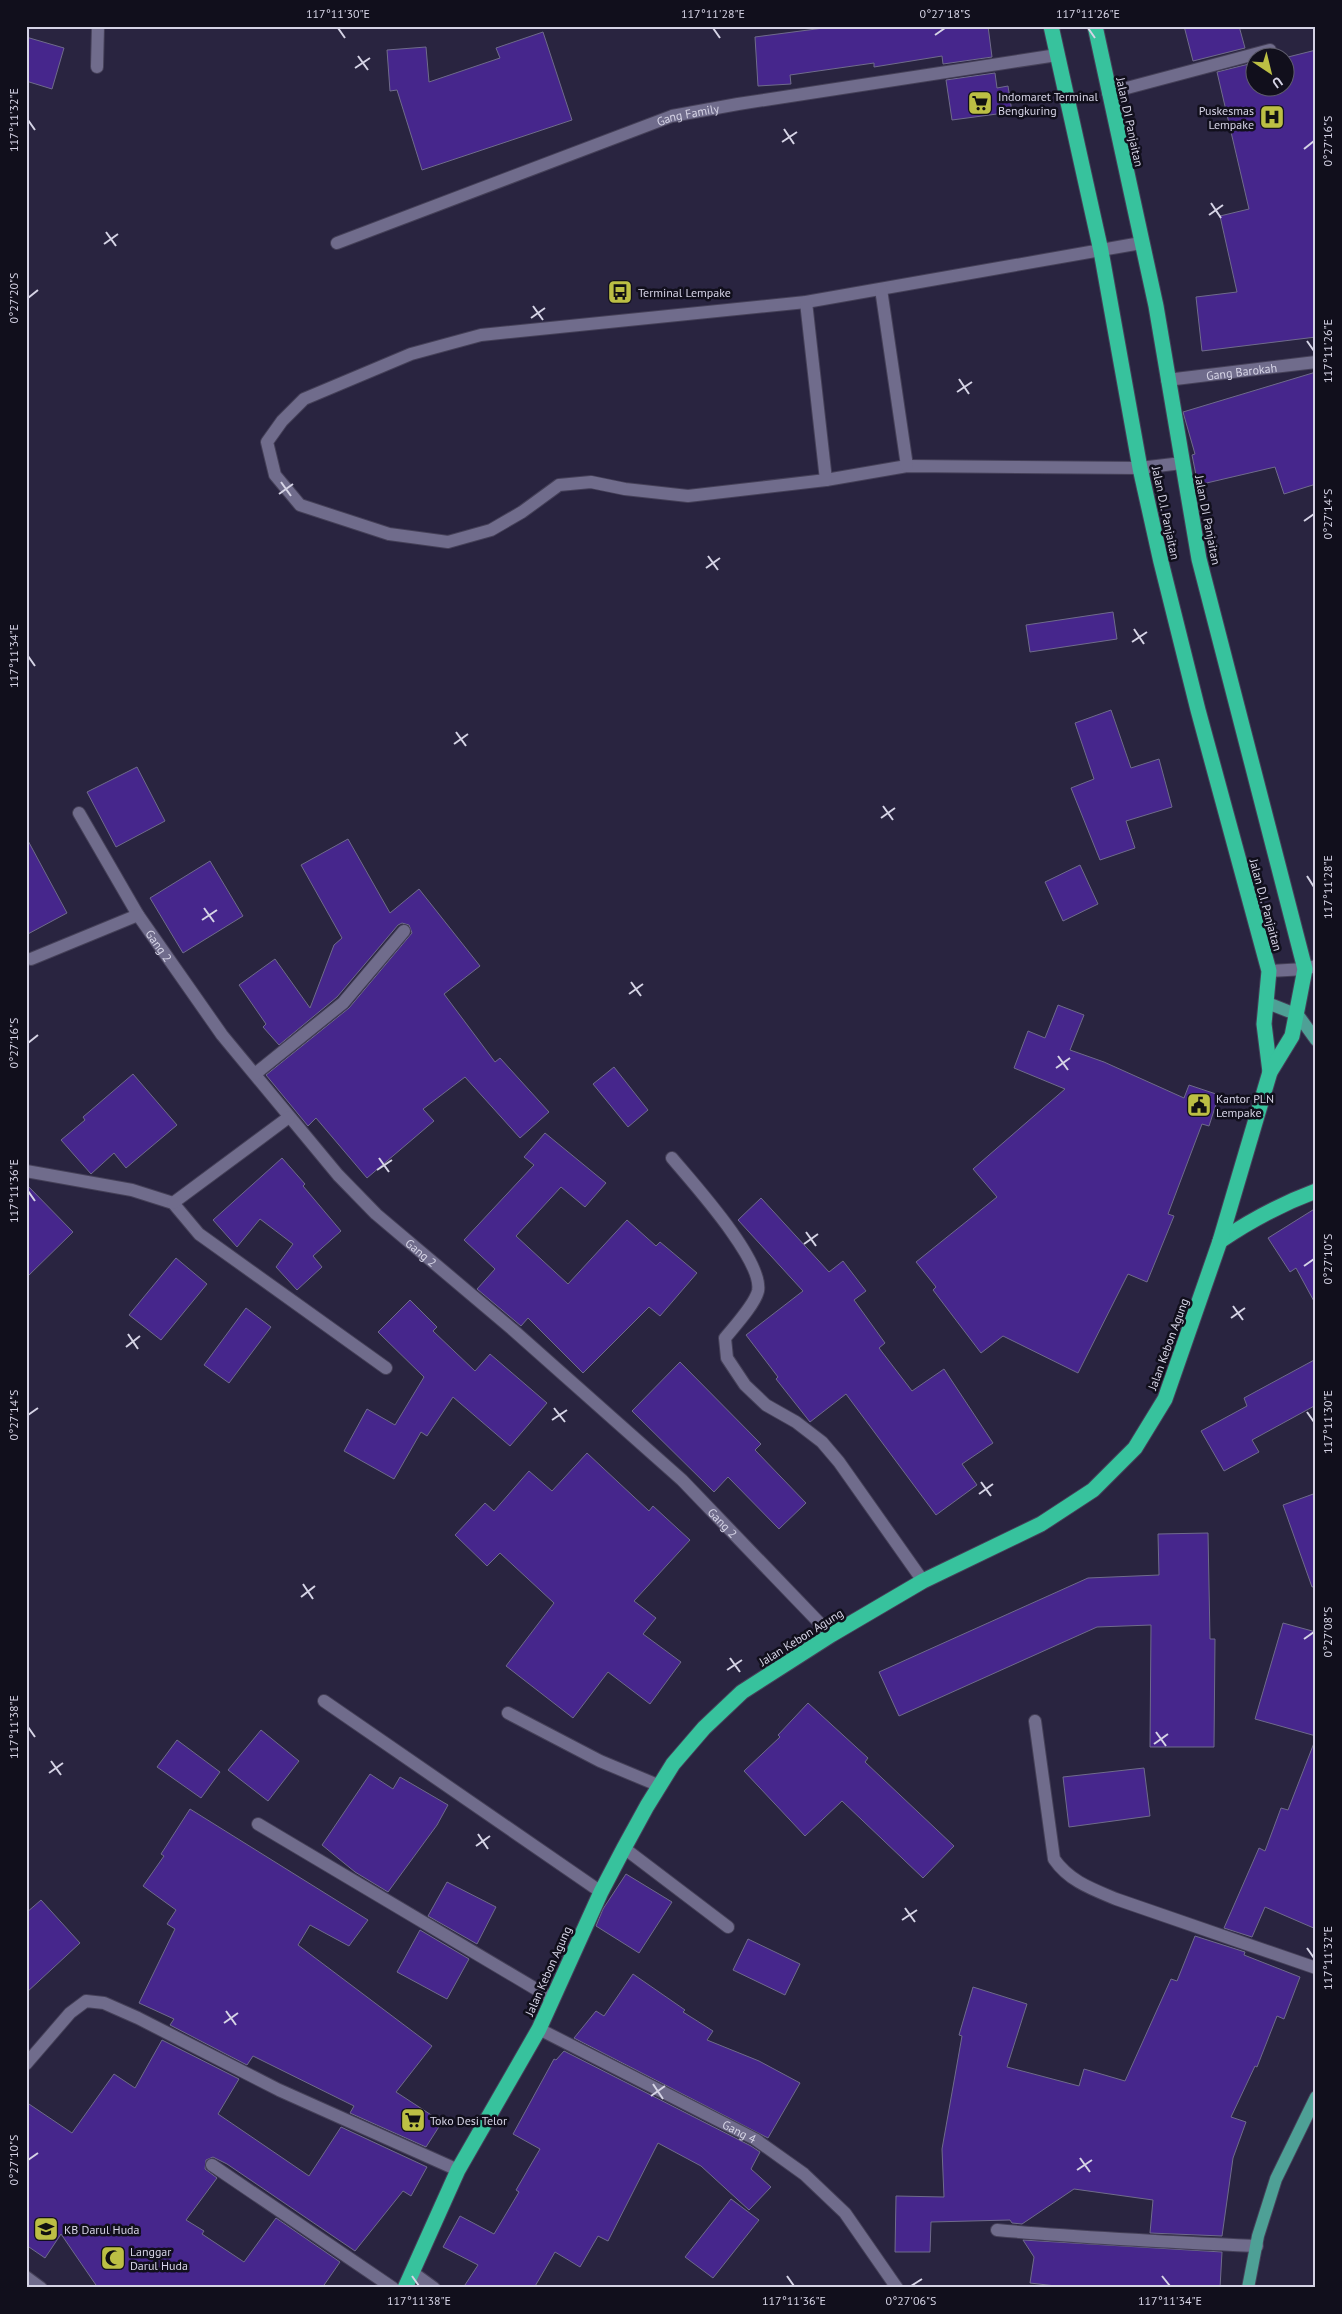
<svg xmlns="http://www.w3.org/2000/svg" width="1342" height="2314" font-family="'PT Sans',sans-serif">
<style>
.building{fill:#46268c;stroke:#6f6b8b}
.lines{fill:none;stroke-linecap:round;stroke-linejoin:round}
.minor-casing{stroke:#454058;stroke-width:14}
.major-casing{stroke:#454058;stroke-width:14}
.highway-casing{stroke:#454058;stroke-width:17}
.minor{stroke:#706c8c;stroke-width:12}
.major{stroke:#4ea096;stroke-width:12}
.highway{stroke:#37c29d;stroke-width:15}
.ticks{fill:none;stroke:#d5d3e5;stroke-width:2}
.labels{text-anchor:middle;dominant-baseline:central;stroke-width:5;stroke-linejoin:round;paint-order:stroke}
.poi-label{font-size:12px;fill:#d5d3e5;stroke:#110f1c;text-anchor:start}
.street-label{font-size:12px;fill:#d5d3e5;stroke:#110f1c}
.neatline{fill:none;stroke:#d5d3e5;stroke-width:2}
.ticks-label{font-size:12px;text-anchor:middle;fill:#d5d3e5}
</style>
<rect width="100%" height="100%" fill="#292440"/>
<g class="building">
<path d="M 839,26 L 988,26 L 992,57 L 943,64 L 942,56 L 874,67 L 874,63 L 790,75 L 791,84 L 758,86 L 755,37 Z"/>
<path d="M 1184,26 L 1239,26 L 1245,48 L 1193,61 Z"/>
<path d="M 543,32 L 572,120 L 422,170 L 397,90 L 390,91 L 387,50 L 426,47 L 429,82 L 500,58 L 496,48 Z"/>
<path d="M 26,37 L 64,48 L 52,89 L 26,81 Z"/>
<path d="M 1316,50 L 1316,337 L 1202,351 L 1196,297 L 1237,292 L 1220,216 L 1249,209 L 1217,72 L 1249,64 L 1249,66 L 1254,65 L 1254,88 L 1284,88 L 1284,58 Z"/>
<path d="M 995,73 L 997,88 L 1008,86 L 1012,112 L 952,120 L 946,80 Z"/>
<path d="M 1316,372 L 1316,484 L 1284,494 L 1275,467 L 1198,485 L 1192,455 L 1195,454 L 1183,412 Z"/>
<path d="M 1113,612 L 1117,639 L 1030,652 L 1026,625 Z"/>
<path d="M 1111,710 L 1131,768 L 1159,759 L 1172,807 L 1126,821 L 1135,848 L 1100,860 L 1071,788 L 1094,779 L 1075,723 Z"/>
<path d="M 137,767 L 165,821 L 116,847 L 87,792 Z"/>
<path d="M 26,837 L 67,913 L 26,935 Z"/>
<path d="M 348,839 L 390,913 L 419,889 L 480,966 L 444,994 L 495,1062 L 500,1058 L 549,1112 L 520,1138 L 465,1077 L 423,1109 L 434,1121 L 367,1178 L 316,1118 L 308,1126 L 266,1075 L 349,1008 L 412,933 L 409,925 L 402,923 L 398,925 L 337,997 L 279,1045 L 263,1027 L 266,1024 L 239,985 L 275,959 L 310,1008 L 334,945 L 342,938 L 301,865 Z"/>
<path d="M 210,861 L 243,916 L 183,953 L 150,898 Z"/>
<path d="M 1080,865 L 1098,904 L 1063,921 L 1045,882 Z"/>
<path d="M 1058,1005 L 1084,1015 L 1070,1050 L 1104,1062 L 1184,1098 L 1189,1085 L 1219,1095 L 1209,1126 L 1202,1124 L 1168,1214 L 1174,1216 L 1147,1282 L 1128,1274 L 1078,1373 L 1003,1336 L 981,1353 L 933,1290 L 936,1287 L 916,1262 L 997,1197 L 973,1169 L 1065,1089 L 1014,1068 L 1028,1031 L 1045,1038 Z"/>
<path d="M 614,1067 L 648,1110 L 628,1127 L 593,1084 Z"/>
<path d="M 133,1074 L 177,1125 L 126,1168 L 114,1153 L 91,1174 L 61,1140 L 85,1120 L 83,1117 Z"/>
<path d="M 545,1133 L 606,1183 L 585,1207 L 561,1187 L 516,1236 L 568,1284 L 627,1220 L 656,1246 L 660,1242 L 697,1273 L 660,1316 L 649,1307 L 583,1373 L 528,1318 L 521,1326 L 477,1289 L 495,1269 L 464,1240 L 534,1165 L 524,1157 Z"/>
<path d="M 282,1158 L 305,1184 L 303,1186 L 341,1231 L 313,1256 L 322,1267 L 297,1290 L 276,1267 L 293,1244 L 260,1219 L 237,1247 L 213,1220 Z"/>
<path d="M 26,1184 L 73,1232 L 26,1278 Z"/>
<path d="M 761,1198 L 829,1272 L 843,1261 L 866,1291 L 854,1300 L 885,1343 L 879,1348 L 912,1391 L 944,1369 L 993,1443 L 962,1464 L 977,1485 L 936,1515 L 846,1394 L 810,1422 L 776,1379 L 778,1377 L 746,1335 L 803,1291 L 738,1220 Z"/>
<path d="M 1316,1208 L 1316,1305 L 1296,1268 L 1290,1272 L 1268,1238 Z"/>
<path d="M 176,1258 L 207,1284 L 161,1340 L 129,1315 Z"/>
<path d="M 410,1300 L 437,1327 L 433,1331 L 475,1371 L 490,1354 L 547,1403 L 510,1446 L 453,1397 L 427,1436 L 421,1432 L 394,1479 L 344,1451 L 367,1409 L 395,1425 L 424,1377 L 378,1332 Z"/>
<path d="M 246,1308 L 271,1327 L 229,1383 L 204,1365 Z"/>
<path d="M 1316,1359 L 1316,1405 L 1252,1440 L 1259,1452 L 1224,1471 L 1201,1431 L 1247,1406 L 1244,1398 Z"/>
<path d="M 680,1362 L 761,1444 L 755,1450 L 806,1503 L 779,1529 L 728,1477 L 714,1492 L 632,1411 Z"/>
<path d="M 587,1453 L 649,1511 L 653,1506 L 690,1540 L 634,1601 L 656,1618 L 643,1634 L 681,1662 L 650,1704 L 608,1672 L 573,1718 L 506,1666 L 554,1603 L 500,1553 L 487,1566 L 455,1535 L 485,1503 L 494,1511 L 529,1471 L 552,1491 Z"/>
<path d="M 1316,1493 L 1316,1586 L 1312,1587 L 1283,1505 Z"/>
<path d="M 1208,1533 L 1210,1639 L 1215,1639 L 1214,1747 L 1150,1747 L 1151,1625 L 1097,1627 L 899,1716 L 879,1672 L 1088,1578 L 1159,1575 L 1158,1534 Z"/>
<path d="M 1283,1623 L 1316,1632 L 1316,1736 L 1255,1719 Z"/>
<path d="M 808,1703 L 868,1758 L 865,1762 L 954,1846 L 923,1878 L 842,1801 L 805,1836 L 744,1771 L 780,1737 L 778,1735 Z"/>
<path d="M 261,1730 L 299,1761 L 268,1801 L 228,1770 Z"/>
<path d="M 177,1740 L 220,1772 L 201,1798 L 157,1767 Z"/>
<path d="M 1314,1743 L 1316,1743 L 1316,1929 L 1265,1907 L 1252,1937 L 1224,1928 L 1259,1848 L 1265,1851 L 1281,1808 L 1288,1810 Z"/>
<path d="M 1144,1768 L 1150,1816 L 1069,1827 L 1063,1777 Z"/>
<path d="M 370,1774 L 393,1789 L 400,1777 L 448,1805 L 437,1825 L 388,1892 L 355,1872 L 322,1845 Z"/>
<path d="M 190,1809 L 368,1920 L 349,1946 L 310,1925 L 298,1945 L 432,2046 L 396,2092 L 442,2122 L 426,2147 L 350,2113 L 354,2106 L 253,2056 L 247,2065 L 170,2025 L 174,2019 L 139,2003 L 175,1929 L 167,1924 L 176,1910 L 143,1886 L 164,1856 L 161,1854 Z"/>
<path d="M 626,1874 L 672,1902 L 639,1953 L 596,1926 L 603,1909 Z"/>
<path d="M 447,1882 L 496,1907 L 477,1944 L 428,1916 Z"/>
<path d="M 41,1900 L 80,1943 L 26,1993 L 26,1913 Z"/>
<path d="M 420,1930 L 469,1959 L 447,1999 L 397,1972 Z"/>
<path d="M 1195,1936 L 1245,1952 L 1244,1955 L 1300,1977 L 1284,2019 L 1277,2016 L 1257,2067 L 1255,2066 L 1231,2117 L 1246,2122 L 1233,2158 L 1222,2236 L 1150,2233 L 1153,2200 L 1074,2189 L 1022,2224 L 1012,2223 L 1010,2220 L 931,2222 L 930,2252 L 895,2252 L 896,2196 L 944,2197 L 942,2149 L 962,2036 L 959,2035 L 973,1987 L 1027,2004 L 1007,2067 L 1079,2086 L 1084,2069 L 1125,2081 L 1171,1979 L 1177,1981 Z"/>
<path d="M 748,1939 L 800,1964 L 785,1995 L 733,1970 Z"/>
<path d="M 633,1974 L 685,2010 L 683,2012 L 713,2031 L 707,2040 L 759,2061 L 800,2083 L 768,2138 L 574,2038 L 596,2011 L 604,2016 Z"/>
<path d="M 162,2040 L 239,2079 L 218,2114 L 309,2176 L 341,2127 L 427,2167 L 411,2196 L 403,2191 L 355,2251 L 227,2164 L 213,2157 L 206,2160 L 205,2169 L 217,2178 L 186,2220 L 204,2231 L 202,2234 L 244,2262 L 276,2218 L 340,2262 L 322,2288 L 98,2288 L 61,2234 L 45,2258 L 26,2245 L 26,2102 L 72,2133 L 114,2074 L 135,2088 Z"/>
<path d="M 564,2051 L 751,2146 L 760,2152 L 751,2169 L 771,2187 L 749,2210 L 701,2166 L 658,2143 L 608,2241 L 598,2236 L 580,2267 L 555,2252 L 534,2288 L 463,2288 L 478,2265 L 443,2247 L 460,2216 L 494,2234 L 519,2192 L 516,2190 L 540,2149 L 513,2134 L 554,2059 L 556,2060 Z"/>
<path d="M 731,2199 L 759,2220 L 713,2278 L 685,2257 Z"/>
<path d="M 1023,2240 L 1222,2252 L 1220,2288 L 1073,2288 L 1030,2283 L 1034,2257 Z"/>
</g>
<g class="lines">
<defs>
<g id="minor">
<path d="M 97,67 L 98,26"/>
<path d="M 1108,93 L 1270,50"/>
<path id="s1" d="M 337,243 L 672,116 L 738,104 L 1057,55"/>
<path d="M 1141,243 L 806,302 L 481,335 L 411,354 L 304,399 L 282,421 L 267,442 L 275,475 L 300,505 L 389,534 L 448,542 L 491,530 L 522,512 L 559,485 L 591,482 L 625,489 L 688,496 L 826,480 L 907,466 L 1140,468 L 1182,463"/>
<path d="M 881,289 L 907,466"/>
<path d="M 806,302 L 826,480"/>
<path id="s2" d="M 1167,380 L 1316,362"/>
<path id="s3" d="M 79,813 L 138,915 L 222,1035 L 338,1175 L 376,1214 L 512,1329 L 682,1480 L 831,1635"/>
<path d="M 31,959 L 138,915"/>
<path d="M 1269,971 L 1305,969 L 1316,966"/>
<path d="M 255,1074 L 343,1003 L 404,931"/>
<path d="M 672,1158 C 692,1182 764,1261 758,1291 C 755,1304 734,1327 725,1338 L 727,1358 L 745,1385 L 766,1405 L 796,1422 L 822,1442 L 839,1462 L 923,1581"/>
<path d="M 26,1171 L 132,1190 L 173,1203 L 199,1234 L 386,1368"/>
<path d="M 173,1203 L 289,1117"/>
<path d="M 324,1701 L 601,1892"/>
<path d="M 508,1713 L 600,1761 L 660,1786"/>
<path d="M 1035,1721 L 1054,1859 C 1069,1881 1092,1889 1116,1899 L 1316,1968"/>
<path d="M 258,1824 L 551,1998"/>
<path d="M 624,1848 L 728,1927"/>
<path id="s4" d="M 539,2029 L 755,2139 L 804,2174 L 845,2213 L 897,2288"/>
<path d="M 26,2064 L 70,2013 L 86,2001 L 104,2003 L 138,2018 L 279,2090 L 458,2170"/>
<path d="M 212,2165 L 393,2288"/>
<path d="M 997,2230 C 1084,2238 1170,2242 1257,2246"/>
<path d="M 412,2272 L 434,2288"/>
<path d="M 26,2277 L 41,2288"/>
</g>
<g id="major">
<path d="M 1265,1002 L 1298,1015 L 1316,1040"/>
<path d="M 1248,2288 L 1258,2236 L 1276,2179 L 1316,2097"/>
</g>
<g id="highway">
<path d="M 1051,26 L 1101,251 L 1140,468 L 1161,562 L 1198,710 L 1269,971 L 1264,1024 L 1270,1072"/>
<path d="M 1220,1241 C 1251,1220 1281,1204 1316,1191"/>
<path d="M 405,2288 L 458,2170 L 539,2029 L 601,1892 L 624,1848 L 647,1806 L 673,1764 L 704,1728 L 742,1692 L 831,1635 L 923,1581 L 1041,1524 L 1093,1490 L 1135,1448 L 1165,1399 L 1220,1241 L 1270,1072 L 1292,1036 L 1305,969 L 1199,559 L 1156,306 L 1095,26"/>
</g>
</defs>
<use href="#minor" class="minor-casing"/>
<use href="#major" class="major-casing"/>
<use href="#highway" class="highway-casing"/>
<use href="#minor" class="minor"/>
<use href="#major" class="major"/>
<use href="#highway" class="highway"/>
</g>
<path class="ticks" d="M 338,28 L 345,38M 713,28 L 720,38M 1088,28 L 1095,38M 935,35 L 945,28M 358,56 L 368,70M 355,68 L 370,58M 28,120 L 35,130M 784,129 L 794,144M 782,142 L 797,132M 1304,149 L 1314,141M 1211,203 L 1221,218M 1209,215 L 1223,205M 106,232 L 116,246M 104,244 L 118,234M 28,298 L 38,290M 533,306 L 543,320M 531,318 L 545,308M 1307,341 L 1314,351M 959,379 L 969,394M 957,392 L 972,382M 281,482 L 291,496M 279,494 L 293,484M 1304,521 L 1314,514M 708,556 L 718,570M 706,568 L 720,558M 1134,629 L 1144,644M 1132,642 L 1147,632M 28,656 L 35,666M 456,732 L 466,746M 454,744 L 468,734M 883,806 L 893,820M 881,818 L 895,808M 1307,876 L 1314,887M 204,908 L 214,922M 202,920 L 217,910M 631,982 L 641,996M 629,994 L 643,984M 28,1043 L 38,1035M 1058,1056 L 1068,1070M 1056,1068 L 1070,1058M 379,1158 L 389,1172M 377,1170 L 392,1160M 28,1191 L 35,1201M 806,1232 L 816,1246M 804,1244 L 818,1234M 1304,1266 L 1314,1259M 1233,1306 L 1243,1320M 1231,1318 L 1245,1308M 128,1334 L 138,1349M 126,1347 L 140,1336M 554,1408 L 565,1422M 1307,1412 L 1314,1422M 28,1415 L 38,1408M 552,1420 L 567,1410M 981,1482 L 991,1496M 979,1494 L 993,1484M 303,1584 L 313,1599M 301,1597 L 315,1586M 1304,1639 L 1314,1632M 730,1658 L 740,1672M 727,1670 L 742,1660M 28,1727 L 35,1737M 1156,1732 L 1166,1746M 1154,1744 L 1168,1734M 51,1761 L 61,1775M 49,1773 L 63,1763M 478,1834 L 488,1849M 476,1846 L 490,1836M 905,1908 L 915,1922M 902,1920 L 917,1910M 1307,1948 L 1314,1958M 226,2011 L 236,2025M 224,2023 L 238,2013M 653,2084 L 663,2099M 651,2096 L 665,2086M 1080,2158 L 1090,2172M 28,2160 L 38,2153M 1077,2170 L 1092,2160M 412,2276 L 419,2286M 787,2276 L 794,2286M 1162,2276 L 1170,2286M 911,2286 L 922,2279"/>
<defs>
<symbol id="supermarket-square" viewBox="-11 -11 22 22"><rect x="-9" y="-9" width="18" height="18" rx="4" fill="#bcbf44" stroke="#110f1c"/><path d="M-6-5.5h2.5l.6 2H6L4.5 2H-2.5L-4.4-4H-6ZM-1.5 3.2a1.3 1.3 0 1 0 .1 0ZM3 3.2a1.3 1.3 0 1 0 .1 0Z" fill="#111"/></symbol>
<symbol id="hospital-square" viewBox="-11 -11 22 22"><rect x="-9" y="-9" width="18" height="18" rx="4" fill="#bcbf44" stroke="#110f1c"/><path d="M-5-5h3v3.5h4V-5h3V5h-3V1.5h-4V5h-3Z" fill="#111"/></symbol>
<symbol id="bus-square" viewBox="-11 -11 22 22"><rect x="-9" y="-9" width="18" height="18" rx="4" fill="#bcbf44" stroke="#110f1c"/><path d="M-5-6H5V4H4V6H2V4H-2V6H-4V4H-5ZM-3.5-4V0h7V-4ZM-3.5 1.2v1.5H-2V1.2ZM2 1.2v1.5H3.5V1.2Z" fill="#111"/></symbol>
<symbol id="civic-square" viewBox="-11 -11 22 22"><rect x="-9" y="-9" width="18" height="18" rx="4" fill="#bcbf44" stroke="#110f1c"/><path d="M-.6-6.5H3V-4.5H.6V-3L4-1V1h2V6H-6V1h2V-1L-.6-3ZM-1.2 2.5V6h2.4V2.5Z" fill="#111"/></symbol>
<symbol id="school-square" viewBox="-11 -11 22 22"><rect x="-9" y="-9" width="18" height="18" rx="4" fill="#bcbf44" stroke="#110f1c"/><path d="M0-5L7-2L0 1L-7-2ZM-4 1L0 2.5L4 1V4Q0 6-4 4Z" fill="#111"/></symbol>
<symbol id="mosque-square" viewBox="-11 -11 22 22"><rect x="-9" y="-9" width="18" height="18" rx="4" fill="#bcbf44" stroke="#110f1c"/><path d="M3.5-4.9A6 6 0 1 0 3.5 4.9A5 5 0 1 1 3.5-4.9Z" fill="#111"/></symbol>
</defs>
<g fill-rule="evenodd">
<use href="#supermarket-square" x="966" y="89" width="28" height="28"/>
<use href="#hospital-square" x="1258" y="103" width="28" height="28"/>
<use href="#bus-square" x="606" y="278" width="28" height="28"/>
<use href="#civic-square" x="1185" y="1091" width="28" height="28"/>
<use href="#supermarket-square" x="399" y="2106" width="28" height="28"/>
<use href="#school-square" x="32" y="2215" width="28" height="28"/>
<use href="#mosque-square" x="99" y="2244" width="28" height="28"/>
</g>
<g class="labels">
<g class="poi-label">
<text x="998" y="96">Indomaret Terminal<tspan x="998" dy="14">Bengkuring</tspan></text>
<text x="1254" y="110" text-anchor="end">Puskesmas<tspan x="1254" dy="14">Lempake</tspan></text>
<text x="638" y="292">Terminal Lempake</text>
<text x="1216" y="1098">Kantor PLN<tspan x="1216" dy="14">Lempake</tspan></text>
<text x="430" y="2120">Toko Desi Telor</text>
<text x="64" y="2229">KB Darul Huda</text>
<text x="130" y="2251">Langgar<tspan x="130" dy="14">Darul Huda</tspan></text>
</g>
<g class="street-label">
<text stroke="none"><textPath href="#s1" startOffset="374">Gang Family</textPath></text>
<text transform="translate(1130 122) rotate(78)">Jalan DI Panjaitan</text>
<text stroke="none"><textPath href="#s2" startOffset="75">Gang Barokah</textPath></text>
<text transform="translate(1166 513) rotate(78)">Jalan D.I. Panjaitan</text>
<text transform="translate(1208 520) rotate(79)">Jalan DI Panjaitan</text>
<text transform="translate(1266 905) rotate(75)">Jalan D.I. Panjaitan</text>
<text stroke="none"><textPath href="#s3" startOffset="155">Gang 2</textPath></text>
<text stroke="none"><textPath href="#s3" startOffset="560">Gang 2</textPath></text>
<text transform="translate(1168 1344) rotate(-70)">Jalan Kebon Agung</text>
<text stroke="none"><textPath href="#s3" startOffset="965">Gang 2</textPath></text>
<text transform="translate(801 1637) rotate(-32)">Jalan Kebon Agung</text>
<text transform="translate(548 1971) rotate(-66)">Jalan Kebon Agung</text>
<text stroke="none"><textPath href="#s4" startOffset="225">Gang 4</textPath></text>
</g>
</g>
<rect width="1342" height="2314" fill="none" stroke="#110f1c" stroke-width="55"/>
<g transform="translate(1270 72) rotate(145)"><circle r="24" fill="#110f1c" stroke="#5f5d6c"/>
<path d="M0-4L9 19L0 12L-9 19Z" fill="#bcbf44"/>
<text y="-8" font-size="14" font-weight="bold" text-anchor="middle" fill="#d5d3e5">U</text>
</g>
<rect x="28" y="28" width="1286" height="2258" class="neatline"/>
<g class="ticks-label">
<text x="338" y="18">117°11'30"E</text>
<text x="713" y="18">117°11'28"E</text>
<text x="945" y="18">0°27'18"S</text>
<text x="1088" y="18">117°11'26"E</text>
<text transform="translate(14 120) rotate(-90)" y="4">117°11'32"E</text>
<text transform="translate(1328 141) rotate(-90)" y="4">0°27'16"S</text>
<text transform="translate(14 298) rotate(-90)" y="4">0°27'20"S</text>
<text transform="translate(1328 351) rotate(-90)" y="4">117°11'26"E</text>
<text transform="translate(1328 514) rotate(-90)" y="4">0°27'14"S</text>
<text transform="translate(14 656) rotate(-90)" y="4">117°11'34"E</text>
<text transform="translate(1328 887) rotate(-90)" y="4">117°11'28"E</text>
<text transform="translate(14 1043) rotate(-90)" y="4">0°27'16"S</text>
<text transform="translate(14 1191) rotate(-90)" y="4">117°11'36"E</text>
<text transform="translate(1328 1259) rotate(-90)" y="4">0°27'10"S</text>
<text transform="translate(14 1415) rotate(-90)" y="4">0°27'14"S</text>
<text transform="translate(1328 1422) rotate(-90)" y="4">117°11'30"E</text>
<text transform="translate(1328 1632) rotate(-90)" y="4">0°27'08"S</text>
<text transform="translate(14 1727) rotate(-90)" y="4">117°11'38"E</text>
<text transform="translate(1328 1958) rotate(-90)" y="4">117°11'32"E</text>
<text transform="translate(14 2160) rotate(-90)" y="4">0°27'10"S</text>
<text x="419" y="2305">117°11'38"E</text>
<text x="794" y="2305">117°11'36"E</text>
<text x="911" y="2305">0°27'06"S</text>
<text x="1170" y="2305">117°11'34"E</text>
</g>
</svg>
